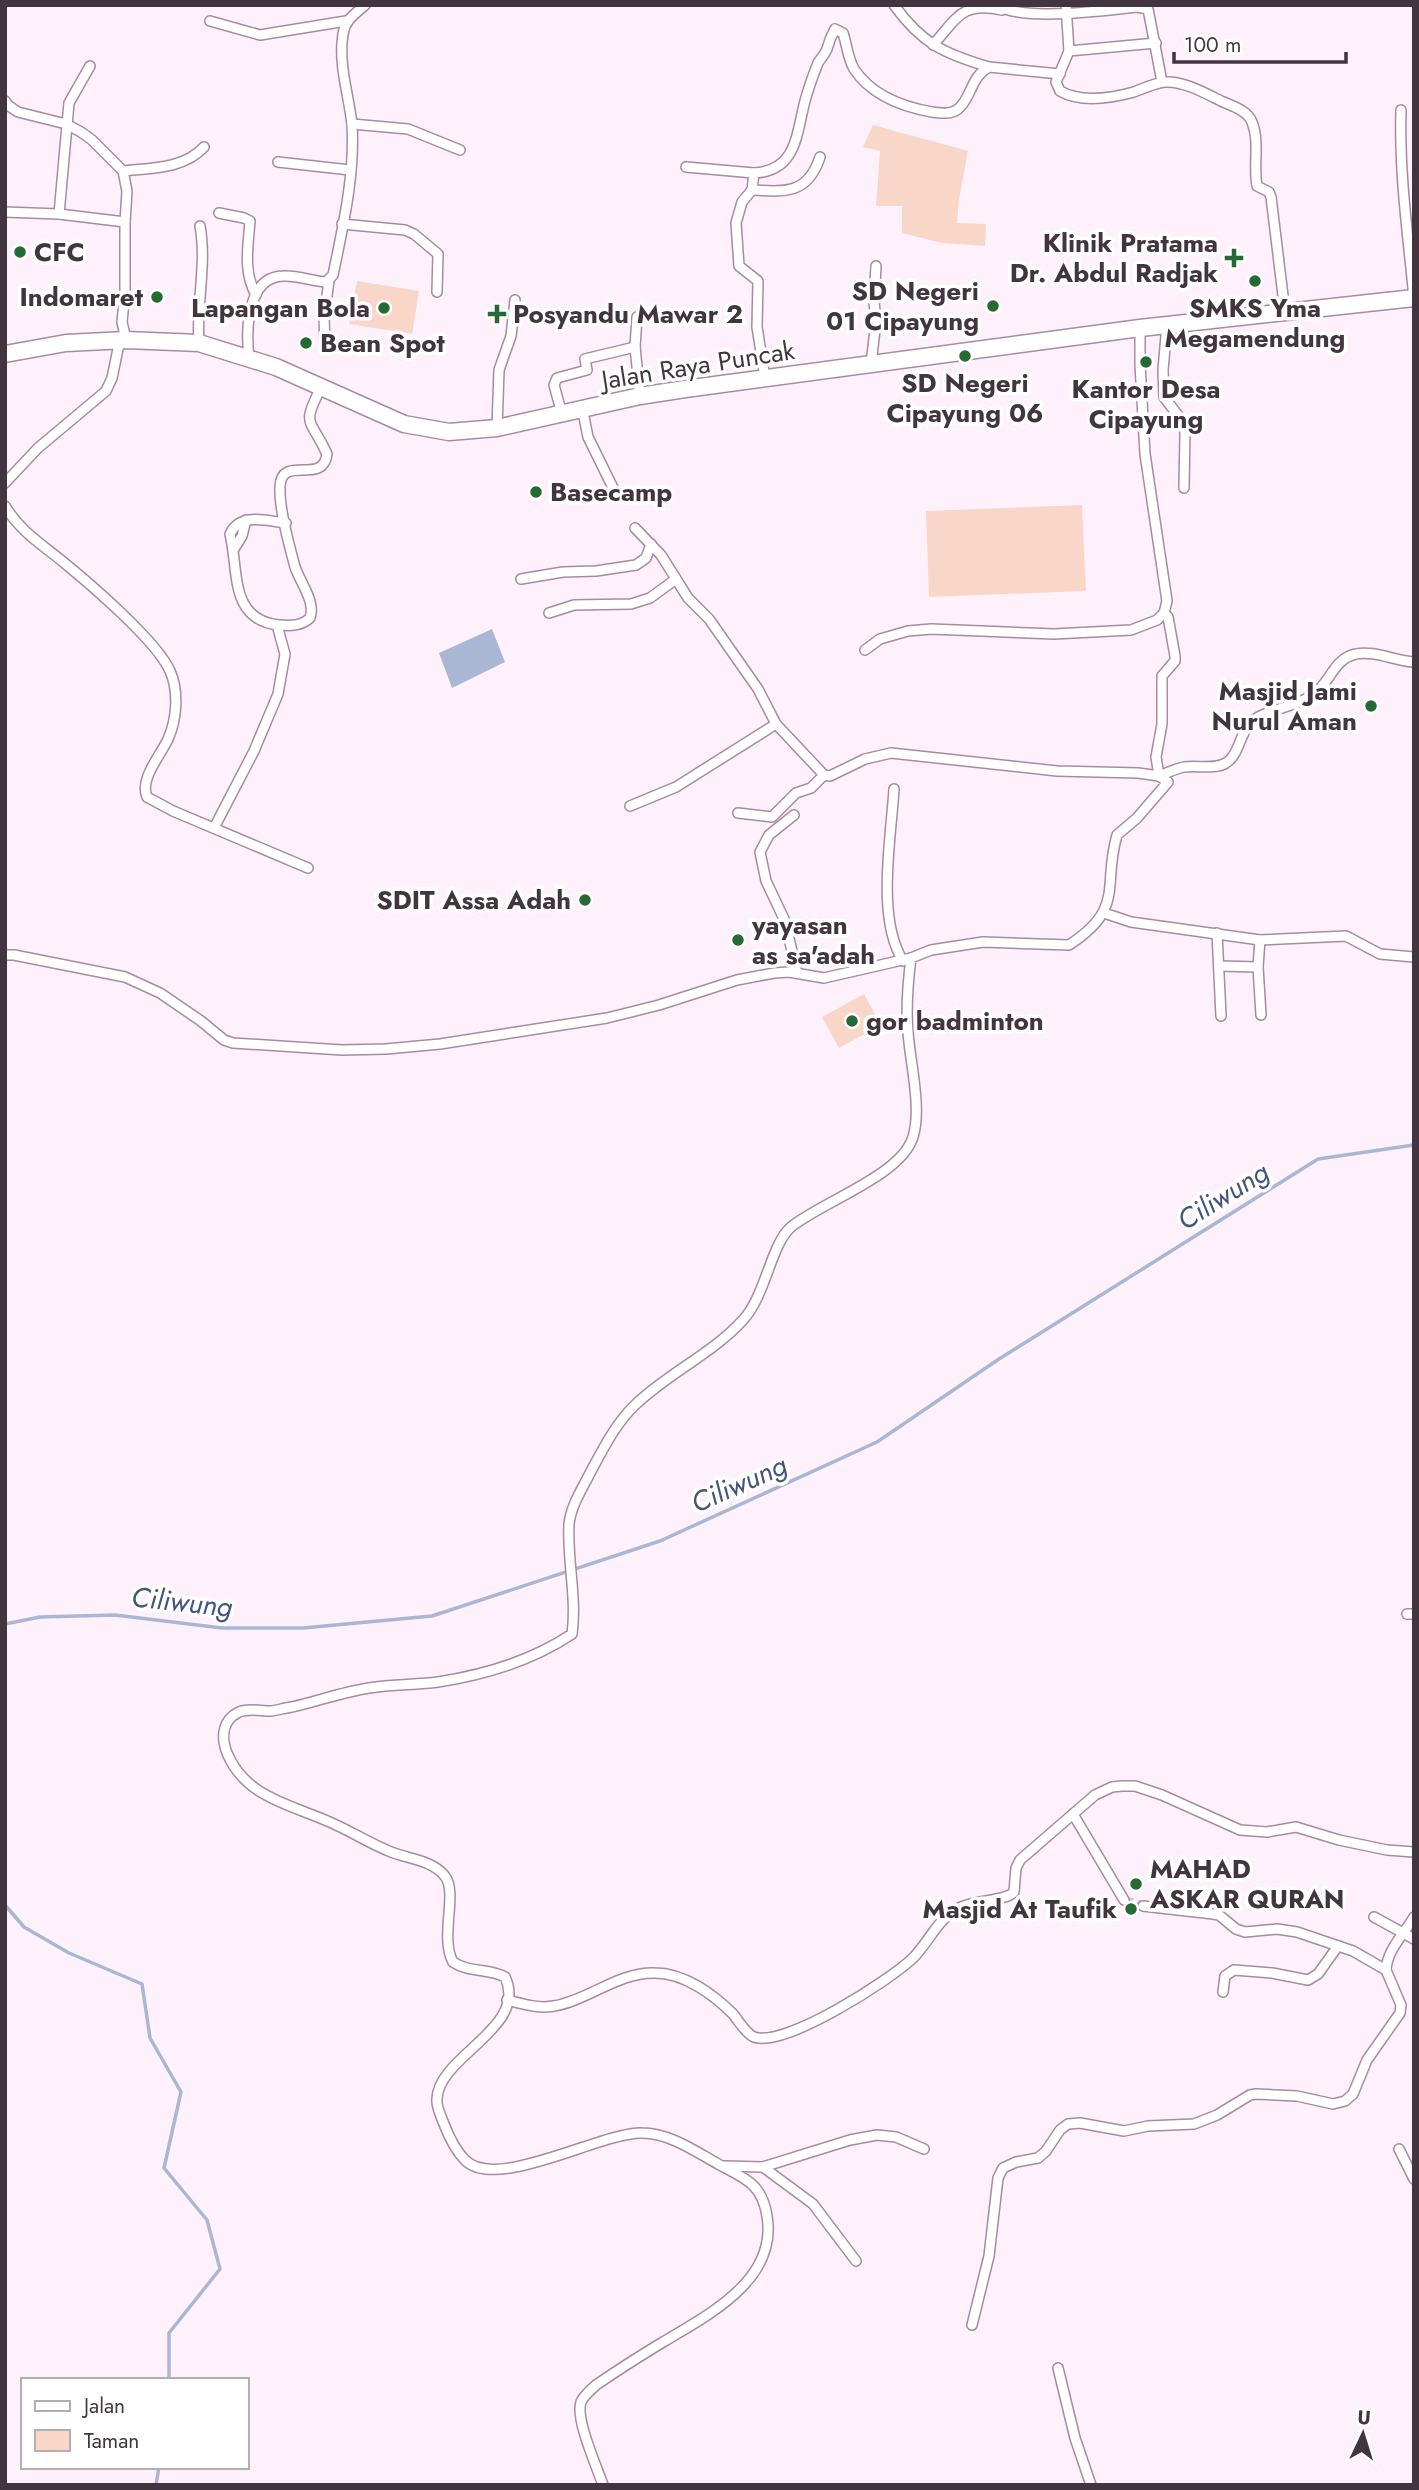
<svg xmlns="http://www.w3.org/2000/svg" width="1419" height="2490" font-family="Jost,sans-serif">
<style>
.green{fill:#f8d7c9}
.water{fill:#a9b7d4}
.lines{fill:none;stroke-linecap:round;stroke-linejoin:round}
.stream{stroke:#a9b7d4;stroke-width:3.5}
.minor-tunnel{stroke:#d8cbd5;stroke-width:9;stroke-dasharray:9 4.5;stroke-linecap:butt}
.minor-casing{stroke:#a98aa1;stroke-width:12}
.trunk-casing{stroke:#a98aa1;stroke-width:19}
.minor{stroke:#fff;stroke-width:9}
.trunk{stroke:#fff;stroke-width:16}
.poi-dot{fill:#256a35;stroke:#fff;stroke-width:2.5}
.labels{text-anchor:middle;dominant-baseline:central;stroke-width:7;stroke-linejoin:round;paint-order:stroke}
.poi-label{font-size:26px;font-weight:bold;fill:#42353f;stroke:#fff;text-anchor:end}
.street-label{font-size:26px;fill:#42353f;stroke:#fff}
.water-label{font-size:28px;font-style:italic;fill:#425580;stroke:#fff}
</style>
<rect width="100%" height="100%" fill="#fef1fb"/>
<g class="green">
<path d="M 873,125 L 968,151 L 959,200 L 957,223 L 986,224 L 985,246 L 942,243 L 902,233 L 902,206 L 876,206 L 880,151 L 863,147 Z"/>
<path d="M 357,281 L 419,291 L 412,334 L 349,324 Z"/>
<path d="M 1082,505 L 1086,591 L 929,597 L 926,511 Z"/>
<path d="M 864,994 L 881,1025 L 839,1048 L 822,1017 Z"/>
</g>
<path class="water" d="M 492,629 L 505,662 L 452,688 L 439,653 Z"/>
<g class="lines">
<g class="stream">
<path d="M 5,1624 L 40,1617 L 115,1615 L 222,1628 L 303,1628 L 432,1616 L 660,1541 L 877,1442 L 999,1359 L 1318,1159 L 1414,1145"/>
<path d="M 5,1905 L 24,1927 L 69,1953 L 142,1984 L 150,2038 L 181,2092 L 164,2168 L 207,2220 L 220,2269 L 169,2333 L 169,2380"/>
<path d="M 156,2485 L 159,2467"/>
</g>
<path class="minor-tunnel" d="M 1124,1900 L 1143,1906"/>
<defs>
<g id="minor">
<path d="M 894,5 C 922,44 945,54 989,67"/>
<path d="M 997,5 C 1022,22 1106,10 1137,7 L 1148,9 L 1162,82"/>
<path d="M 1066,5 L 1069,51 L 1056,82 L 1060,91 C 1081,103 1112,98 1134,92 C 1144,88 1155,83 1165,82 C 1184,81 1205,93 1221,101 C 1232,106 1247,110 1252,122 C 1260,142 1253,165 1257,186 L 1269,192 L 1271,197 L 1285,312"/>
<path d="M 210,21 L 260,35 L 346,21"/>
<path d="M 933,45 C 957,18 962,1 1002,10"/>
<path d="M 1069,51 L 1156,43"/>
<path d="M 5,101 L 9,106 L 18,112 L 66,124 L 81,132 L 92,140 L 123,171 L 127,191 L 125,222 L 125,292 L 122,322 L 126,340 L 119,344 L 112,378 L 106,391 L 38,448 L 5,483"/>
<path d="M 1401,110 C 1399,173 1408,235 1414,298"/>
<path d="M 352,124 L 408,129 L 460,150"/>
<path d="M 278,162 L 350,170"/>
<path d="M 686,167 L 754,173"/>
<path d="M 123,171 C 151,168 184,169 204,147"/>
<path d="M 752,190 C 786,192 808,194 820,157"/>
<path d="M 5,212 L 59,214 L 69,103 L 90,66"/>
<path d="M 219,213 L 244,218 L 250,221 C 248,247 243,272 256,295"/>
<path d="M 59,214 L 125,222"/>
<path d="M 342,224 L 405,230 L 414,234 L 438,254 L 437,292"/>
<path d="M 637,317 L 635,347 L 640,396"/>
<path d="M 1167,324 L 1163,370 L 1164,397 L 1183,422 L 1185,433 L 1184,488"/>
<path d="M 199,343 C 196,303 207,265 200,226"/>
<path d="M 325,347 L 324,317 L 329,281"/>
<path d="M 249,358 C 246,332 246,277 283,276 C 297,275 312,281 326,282 L 333,275 C 343,226 355,175 352,125 C 349,95 338,65 343,34 C 345,20 355,14 365,5"/>
<path d="M 871,364 L 876,321 L 874,302 L 876,266"/>
<path d="M 765,378 L 757,327 L 758,281 L 739,266 L 736,223 L 742,202 L 752,190 L 754,173 C 800,171 796,128 807,94 C 810,84 814,73 818,63 C 821,58 825,54 827,49 C 829,41 831,36 835,29 L 843,33 C 847,45 848,59 854,69 C 872,96 903,107 932,112 C 940,113 951,115 958,109 C 972,98 970,77 989,67 L 1060,74"/>
<path d="M 562,414 L 554,385 L 557,378 L 587,370 L 585,359 L 635,347"/>
<path d="M 584,417 L 588,437 L 617,496"/>
<path d="M 497,428 L 499,370 L 511,336 L 515,300"/>
<path d="M 5,506 C 19,530 41,544 62,561 C 89,583 157,641 170,671 C 179,691 177,719 168,739 C 161,755 139,779 147,797 L 173,811 L 308,868"/>
<path d="M 286,523 C 267,521 240,512 230,534 C 239,571 229,620 279,625 C 291,626 301,626 310,618 C 316,602 300,582 295,567 C 289,544 279,509 280,486 C 282,454 323,486 327,454 C 311,418 300,427 322,386"/>
<path d="M 635,528 L 661,555 L 688,598 L 709,619 L 758,689 L 776,724 L 824,775"/>
<path d="M 234,549 L 242,536 L 246,520"/>
<path d="M 521,579 L 563,572 L 596,571 L 636,565 L 646,558 L 651,544"/>
<path d="M 549,613 L 574,605 L 631,604 L 650,598 L 676,579"/>
<path d="M 865,650 L 880,639 L 908,631 L 931,629 L 1054,634 L 1131,630 L 1157,620 L 1164,613 L 1167,601 L 1145,454 L 1140,364 L 1140,328"/>
<path d="M 894,789 C 891,839 876,918 903,961"/>
<path d="M 630,806 L 676,787 L 776,724"/>
<path d="M 738,813 L 772,817 L 796,793 L 811,788 L 824,775 L 830,776 L 865,759 L 891,753 L 1057,771 L 1138,773 L 1159,776 L 1156,757 L 1162,724 L 1162,676 L 1175,661 L 1175,656 L 1168,617 L 1164,613"/>
<path d="M 794,815 L 769,835 L 760,852 L 766,881 L 785,921 L 797,973"/>
<path d="M 214,828 L 254,751 L 278,694 L 285,654 L 277,625"/>
<path d="M 1104,913 L 1131,922 L 1260,940 L 1346,936 L 1380,954 L 1414,957"/>
<path d="M 1217,933 L 1221,1016"/>
<path d="M 1260,940 L 1258,967 L 1261,1015"/>
<path d="M 5,955 L 14,955 L 125,977 L 160,993 L 201,1021 L 224,1040 L 233,1043 L 342,1050 L 386,1049 L 440,1044 L 607,1018 L 659,1005 L 737,980 L 774,973 L 789,972 L 824,978 L 911,958"/>
<path d="M 1219,966 L 1258,967"/>
<path d="M 1407,1614 L 1414,1614"/>
<path d="M 1073,1814 L 1124,1900"/>
<path d="M 1143,1906 L 1213,1914 L 1219,1915 L 1236,1929 L 1245,1932 L 1277,1929 L 1297,1932 L 1353,1951 L 1386,1970"/>
<path d="M 1374,1917 L 1414,1939"/>
<path d="M 1223,1992 L 1225,1976 L 1234,1970 L 1272,1973 L 1308,1980 L 1318,1974 L 1338,1946"/>
<path d="M 507,2000 C 523,2004 539,2009 554,2006 C 589,2000 618,1972 655,1973 C 684,1973 713,1994 733,2014 C 739,2021 745,2033 754,2037 C 785,2048 890,1980 913,1958 C 928,1943 937,1921 955,1910 C 972,1899 1005,1902 1014,1892 L 1016,1868 L 1020,1860 L 1095,1795 L 1112,1787 L 1122,1786 L 1135,1786 L 1162,1795 L 1240,1830 L 1267,1832 L 1296,1827 L 1339,1840 L 1387,1850 L 1414,1852"/>
<path d="M 1399,2149 L 1414,2179"/>
<path d="M 725,2166 L 763,2167 L 850,2140 L 877,2135 L 896,2137 L 924,2149"/>
<path d="M 763,2167 L 813,2204 L 856,2261"/>
<path d="M 972,2325 L 989,2256 L 998,2178 L 1003,2168 L 1016,2162 L 1038,2158 L 1046,2151 L 1060,2130 L 1068,2124 L 1080,2123 L 1124,2131 L 1148,2126 L 1194,2124 L 1217,2115 L 1250,2095 L 1256,2094 L 1297,2096 L 1333,2104 L 1345,2101 L 1353,2094 L 1367,2060 L 1400,2013 L 1401,2005 L 1386,1970 C 1387,1950 1404,1934 1414,1917"/>
<path d="M 1058,2368 L 1075,2438 L 1091,2485"/>
<path d="M 603,2485 C 597,2467 575,2419 581,2402 C 584,2395 591,2390 596,2385 C 618,2370 640,2356 663,2342 C 708,2315 778,2280 767,2216 C 762,2184 746,2179 720,2165 C 696,2152 670,2133 642,2133 C 601,2132 496,2192 465,2160 C 455,2150 449,2137 444,2124 C 441,2116 436,2107 437,2099 C 438,2056 529,2028 505,1977 C 489,1968 469,1973 453,1962 C 439,1937 459,1891 444,1875 C 431,1860 409,1859 391,1852 C 371,1844 354,1833 334,1824 C 294,1805 246,1799 227,1753 C 221,1737 222,1720 239,1712 C 249,1708 260,1711 271,1711 C 278,1710 285,1708 292,1707 C 318,1701 343,1692 369,1688 C 392,1684 415,1685 438,1682 C 484,1675 533,1660 572,1634 C 577,1597 567,1561 569,1524 C 571,1506 581,1491 589,1475 C 602,1451 615,1424 635,1405 C 668,1373 712,1354 743,1320 C 766,1295 771,1244 791,1227 C 821,1202 901,1176 913,1137 C 922,1108 910,1062 908,1032 C 906,1009 908,981 911,958 L 931,950 L 983,942 L 1069,945 C 1126,908 1102,886 1117,835 L 1137,818 L 1168,782 L 1159,776 C 1167,773 1175,769 1184,767 C 1197,765 1214,770 1226,763 C 1239,755 1240,733 1251,722 C 1266,709 1295,708 1314,694 C 1330,683 1334,658 1356,654 C 1374,650 1395,661 1414,662"/>
</g>
<path id="trunk" d="M 5,354 L 66,343 L 126,340 L 199,343 L 276,367 L 404,424 L 449,432 L 497,428 L 640,396 L 685,389 L 1140,328 L 1414,298"/>
</defs>
<use href="#minor" class="minor-casing"/>
<use href="#trunk" class="trunk-casing"/>
<use href="#minor" class="minor"/>
<use href="#trunk" class="trunk"/>
</g>
<g class="poi-dot">
<circle cx="20" cy="252" r="7"/>
<path d="M1230.5 247.5h7v7h7v7h-7v7h-7v-7h-7v-7h7z"/>
<circle cx="1255" cy="281" r="7"/>
<circle cx="157" cy="297" r="7"/>
<circle cx="993" cy="306" r="7"/>
<circle cx="384" cy="308" r="7"/>
<path d="M493.5 303.5h7v7h7v7h-7v7h-7v-7h-7v-7h7z"/>
<circle cx="306" cy="343" r="7"/>
<circle cx="965" cy="356" r="7"/>
<circle cx="1146" cy="362" r="7"/>
<circle cx="536" cy="492" r="7"/>
<circle cx="1371" cy="706" r="7"/>
<circle cx="585" cy="900" r="7"/>
<circle cx="738" cy="940" r="7"/>
<circle cx="852" cy="1021" r="7"/>
<circle cx="1136" cy="1884" r="7"/>
<circle cx="1131" cy="1909" r="7"/>
</g>
<g class="labels">
<g class="poi-label">
<text x="1218" y="243">Klinik Pratama<tspan x="1218" dy="30">Dr. Abdul Radjak</tspan></text>
<text x="34" y="252" text-anchor="start">CFC</text>
<text x="979" y="291">SD Negeri<tspan x="979" dy="30">01 Cipayung</tspan></text>
<text x="143" y="297">Indomaret</text>
<text x="370" y="308">Lapangan Bola</text>
<text x="1255" y="308" text-anchor="middle">SMKS Yma<tspan x="1255" dy="30">Megamendung</tspan></text>
<text x="513" y="314" text-anchor="start">Posyandu Mawar 2</text>
<text x="320" y="343" text-anchor="start">Bean Spot</text>
<text x="965" y="383" text-anchor="middle">SD Negeri<tspan x="965" dy="30">Cipayung 06</tspan></text>
<text x="1146" y="389" text-anchor="middle">Kantor Desa<tspan x="1146" dy="30">Cipayung</tspan></text>
<text x="550" y="492" text-anchor="start">Basecamp</text>
<text x="1357" y="691">Masjid Jami<tspan x="1357" dy="30">Nurul Aman</tspan></text>
<text x="571" y="900">SDIT Assa Adah</text>
<text x="752" y="925" text-anchor="start">yayasan<tspan x="752" dy="30">as sa'adah</tspan></text>
<text x="866" y="1021" text-anchor="start">gor badminton</text>
<text x="1150" y="1869" text-anchor="start">MAHAD<tspan x="1150" dy="30">ASKAR QURAN</tspan></text>
<text x="1117" y="1909">Masjid At Taufik</text>
</g>
<g class="street-label">
<text transform="translate(698 365) rotate(-9)">Jalan Raya Puncak</text>
</g>
<g class="water-label">
<text transform="translate(1223 1196) rotate(-32)">Ciliwung</text>
<text transform="translate(739 1484) rotate(-24)">Ciliwung</text>
<text transform="translate(182 1602) rotate(6)">Ciliwung</text>
</g>
</g>
<rect width="1419" height="2490" fill="none" stroke="#42353f" stroke-width="14"/>
<rect x="21" y="2378" width="228" height="91" fill="#ffffff" stroke="#b3aeb2" stroke-width="2"/>
<rect x="35" y="2401" width="35" height="10" fill="#ffffff" stroke="#b3aeb2" stroke-width="2"/>
<text x="84" y="2413" font-size="21" fill="#42353f">Jalan</text>
<rect x="35" y="2430" width="35" height="21" fill="#f8d7c9" stroke="#b3aeb2" stroke-width="2"/>
<text x="84" y="2448" font-size="21" fill="#42353f">Taman</text>
<g transform="translate(1363 2434) rotate(4)" stroke="#ffffff" stroke-width="5" paint-order="stroke">
<path d="M0-5L12 26L0 18L-12 26Z" fill="#42353f"/>
<text y="-10" font-size="19" font-weight="bold" text-anchor="middle" fill="#42353f">U</text>
</g>
<path d="M1174 52v10h172v-10" fill="none" stroke="#42353f" stroke-width="3.5"/>
<text x="1184" y="52" font-size="21" fill="#42353f" stroke="#ffffff" stroke-width="5" paint-order="stroke">100 m</text>
</svg>
